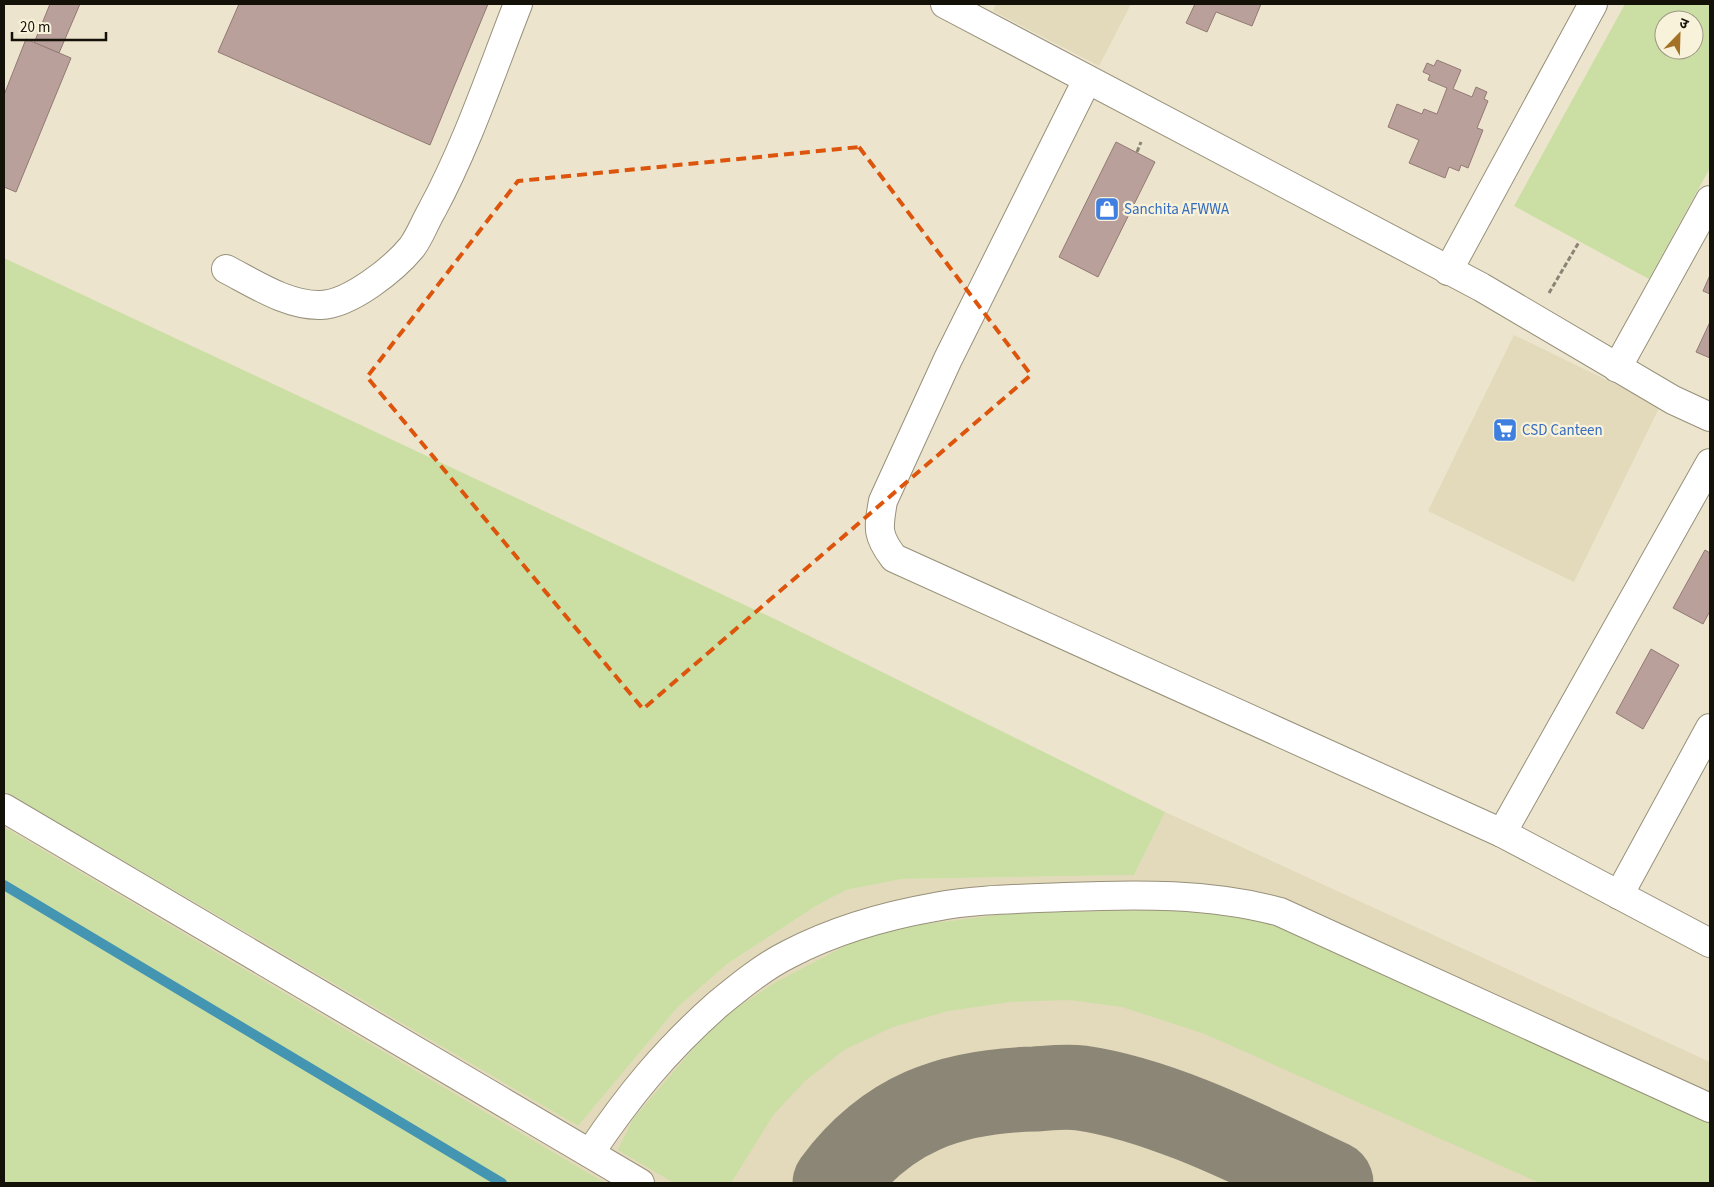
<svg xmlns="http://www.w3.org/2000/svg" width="1714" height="1187" font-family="'Source Sans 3','Noto Sans Devanagari',sans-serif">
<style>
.built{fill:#e3d9bb}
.green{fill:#cbdfa4;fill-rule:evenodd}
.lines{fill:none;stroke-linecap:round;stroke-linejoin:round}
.stream{stroke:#4495b2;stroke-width:10}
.taxiway{stroke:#8c8676;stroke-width:85}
.building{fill:#baa09a;stroke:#927a74}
.minor-casing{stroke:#97907a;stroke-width:30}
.path{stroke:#898473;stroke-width:3;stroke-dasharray:5 2.5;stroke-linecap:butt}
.minor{stroke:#fff;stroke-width:28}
.marked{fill:none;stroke:#dd550c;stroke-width:4;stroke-dasharray:10 6;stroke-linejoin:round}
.labels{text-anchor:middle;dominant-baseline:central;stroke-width:4.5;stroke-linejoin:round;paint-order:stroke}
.shop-label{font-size:15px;fill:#366cbe;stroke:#f9f2da;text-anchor:start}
</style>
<rect width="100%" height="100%" fill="#ece4cd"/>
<g class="built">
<path d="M 996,4 L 1131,4 L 1099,66 L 993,11 Z"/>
<path d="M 1514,335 L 1660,406 L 1574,582 L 1428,511 Z"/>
<path d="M 4,791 L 578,1126 L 677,1008 L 727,964 L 816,906 L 846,890 L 902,879 L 1134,875 L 1165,812 L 1710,1062 L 1710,1183 L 4,1183 Z"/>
</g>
<g class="green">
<path d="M 1625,4 L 1710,4 L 1710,168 L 1649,279 L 1514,206 ZM 1664,20 L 1694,20 L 1694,50 L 1664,50 Z"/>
<path d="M 4,258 L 781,622 L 1165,812 L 1134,875 L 902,879 L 846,890 L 816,906 L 727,964 L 677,1008 L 578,1126 L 4,791 Z"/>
<path d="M 4,827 L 605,1183 L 4,1183 Z"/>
<path d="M 1203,909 L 1272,921 L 1710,1121 L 1710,1183 L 1540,1183 L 1205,1034 L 1122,1007 L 1069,1000 L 1010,1002 L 948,1011 L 893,1027 L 844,1050 L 805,1081 L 774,1114 L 731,1183 L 674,1183 L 618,1150 L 633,1119 L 699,1042 L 732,1011 L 776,982 L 851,943 L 902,927 L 1014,913 Z"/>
</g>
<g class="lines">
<path class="stream" d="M 4,885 L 502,1183"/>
<path class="taxiway" d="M 835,1183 C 887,1113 951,1091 1035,1089 C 1050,1088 1066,1086 1081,1088 C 1164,1100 1256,1148 1331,1183"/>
</g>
<g class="building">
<path d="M 50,4 L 80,4 L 59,53 L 34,43 Z"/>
<path d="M 239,4 L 488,4 L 430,145 L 218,52 Z"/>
<path d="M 1195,4 L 1261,4 L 1252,26 L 1216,12 L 1207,32 L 1186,23 Z"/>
<path d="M 26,39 L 71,58 L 16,192 L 4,187 L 4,95 Z"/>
<path d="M 1437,60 L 1461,70 L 1453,89 L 1472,97 L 1476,87 L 1487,92 L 1484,99 L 1488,101 L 1477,128 L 1483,130 L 1468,168 L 1461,165 L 1459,171 L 1449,167 L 1445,178 L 1409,163 L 1419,140 L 1388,127 L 1397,104 L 1422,114 L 1424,109 L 1437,114 L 1447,88 L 1428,80 L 1430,75 L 1423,72 L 1427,63 L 1434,66 Z"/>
<path d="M 1116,142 L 1155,162 L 1098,277 L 1059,257 Z"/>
<path d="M 1710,275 L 1710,294 L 1703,291 Z"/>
<path d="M 1710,322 L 1710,358 L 1696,352 Z"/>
<path d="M 1705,550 L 1710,553 L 1710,611 L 1703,624 L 1673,608 Z"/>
<path d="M 1651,649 L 1679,665 L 1643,729 L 1616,713 Z"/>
</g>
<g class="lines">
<defs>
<g id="minor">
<path d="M 945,4 L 1481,287 L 1673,400 L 1710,417"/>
<path d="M 1087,80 L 948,359 L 883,501 C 878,529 877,536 894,558 L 1502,833"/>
<path d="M 226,269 C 255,284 288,306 321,305 C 350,304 394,269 412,247 C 420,236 425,222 432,210 C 467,145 491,73 518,4"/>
<path d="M 1448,271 L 1593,4"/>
<path d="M 1617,368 L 1710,200"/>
<path d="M 1710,463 L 1502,833 L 1710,943"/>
<path d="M 4,808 L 640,1183"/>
<path d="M 1619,895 L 1710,728"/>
<path d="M 590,1153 C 629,1095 665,1051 718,1004 C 740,986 763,967 789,954 C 835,930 884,916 935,907 C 975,899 1023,899 1065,897 C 1136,894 1211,893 1280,912 L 1710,1108"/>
</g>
</defs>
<use href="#minor" class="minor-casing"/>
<g class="path">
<path d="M 1137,152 L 1141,142"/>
<path d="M 1549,293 L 1579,242"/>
</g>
<use href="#minor" class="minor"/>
</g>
<path class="marked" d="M 859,147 L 1031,375 L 643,709 L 367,377 L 518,181 Z"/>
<defs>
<symbol id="shop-square" viewBox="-11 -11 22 22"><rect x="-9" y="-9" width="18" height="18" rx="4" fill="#3f7fe0" stroke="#f9f2da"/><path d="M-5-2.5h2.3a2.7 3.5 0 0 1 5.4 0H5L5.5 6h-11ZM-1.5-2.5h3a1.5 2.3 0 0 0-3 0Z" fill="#fff"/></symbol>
<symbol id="supermarket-square" viewBox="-11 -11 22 22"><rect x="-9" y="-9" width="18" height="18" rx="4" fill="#3f7fe0" stroke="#f9f2da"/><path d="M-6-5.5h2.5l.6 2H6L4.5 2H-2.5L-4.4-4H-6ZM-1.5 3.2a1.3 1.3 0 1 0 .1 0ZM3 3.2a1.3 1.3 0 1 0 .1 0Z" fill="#fff"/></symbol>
</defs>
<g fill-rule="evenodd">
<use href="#shop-square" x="1093" y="195" width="28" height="28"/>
<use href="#supermarket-square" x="1491" y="416" width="28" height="28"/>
</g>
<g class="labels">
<g class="shop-label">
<text x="1124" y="209">Sanchita AFWWA</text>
<text x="1522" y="430">CSD Canteen</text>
</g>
</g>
<rect width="1714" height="1187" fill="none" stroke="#141109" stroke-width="10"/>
<g transform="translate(1679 35) rotate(23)"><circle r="24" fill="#f9f2da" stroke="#9d9886"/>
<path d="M0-4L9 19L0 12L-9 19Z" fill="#a37227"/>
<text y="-8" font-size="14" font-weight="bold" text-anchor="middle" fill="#141109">उ</text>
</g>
<path d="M12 32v8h94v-8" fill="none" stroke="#141109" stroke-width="2.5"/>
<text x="20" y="32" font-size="15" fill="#141109" stroke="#f9f2da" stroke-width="4" paint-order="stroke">20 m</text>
</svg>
